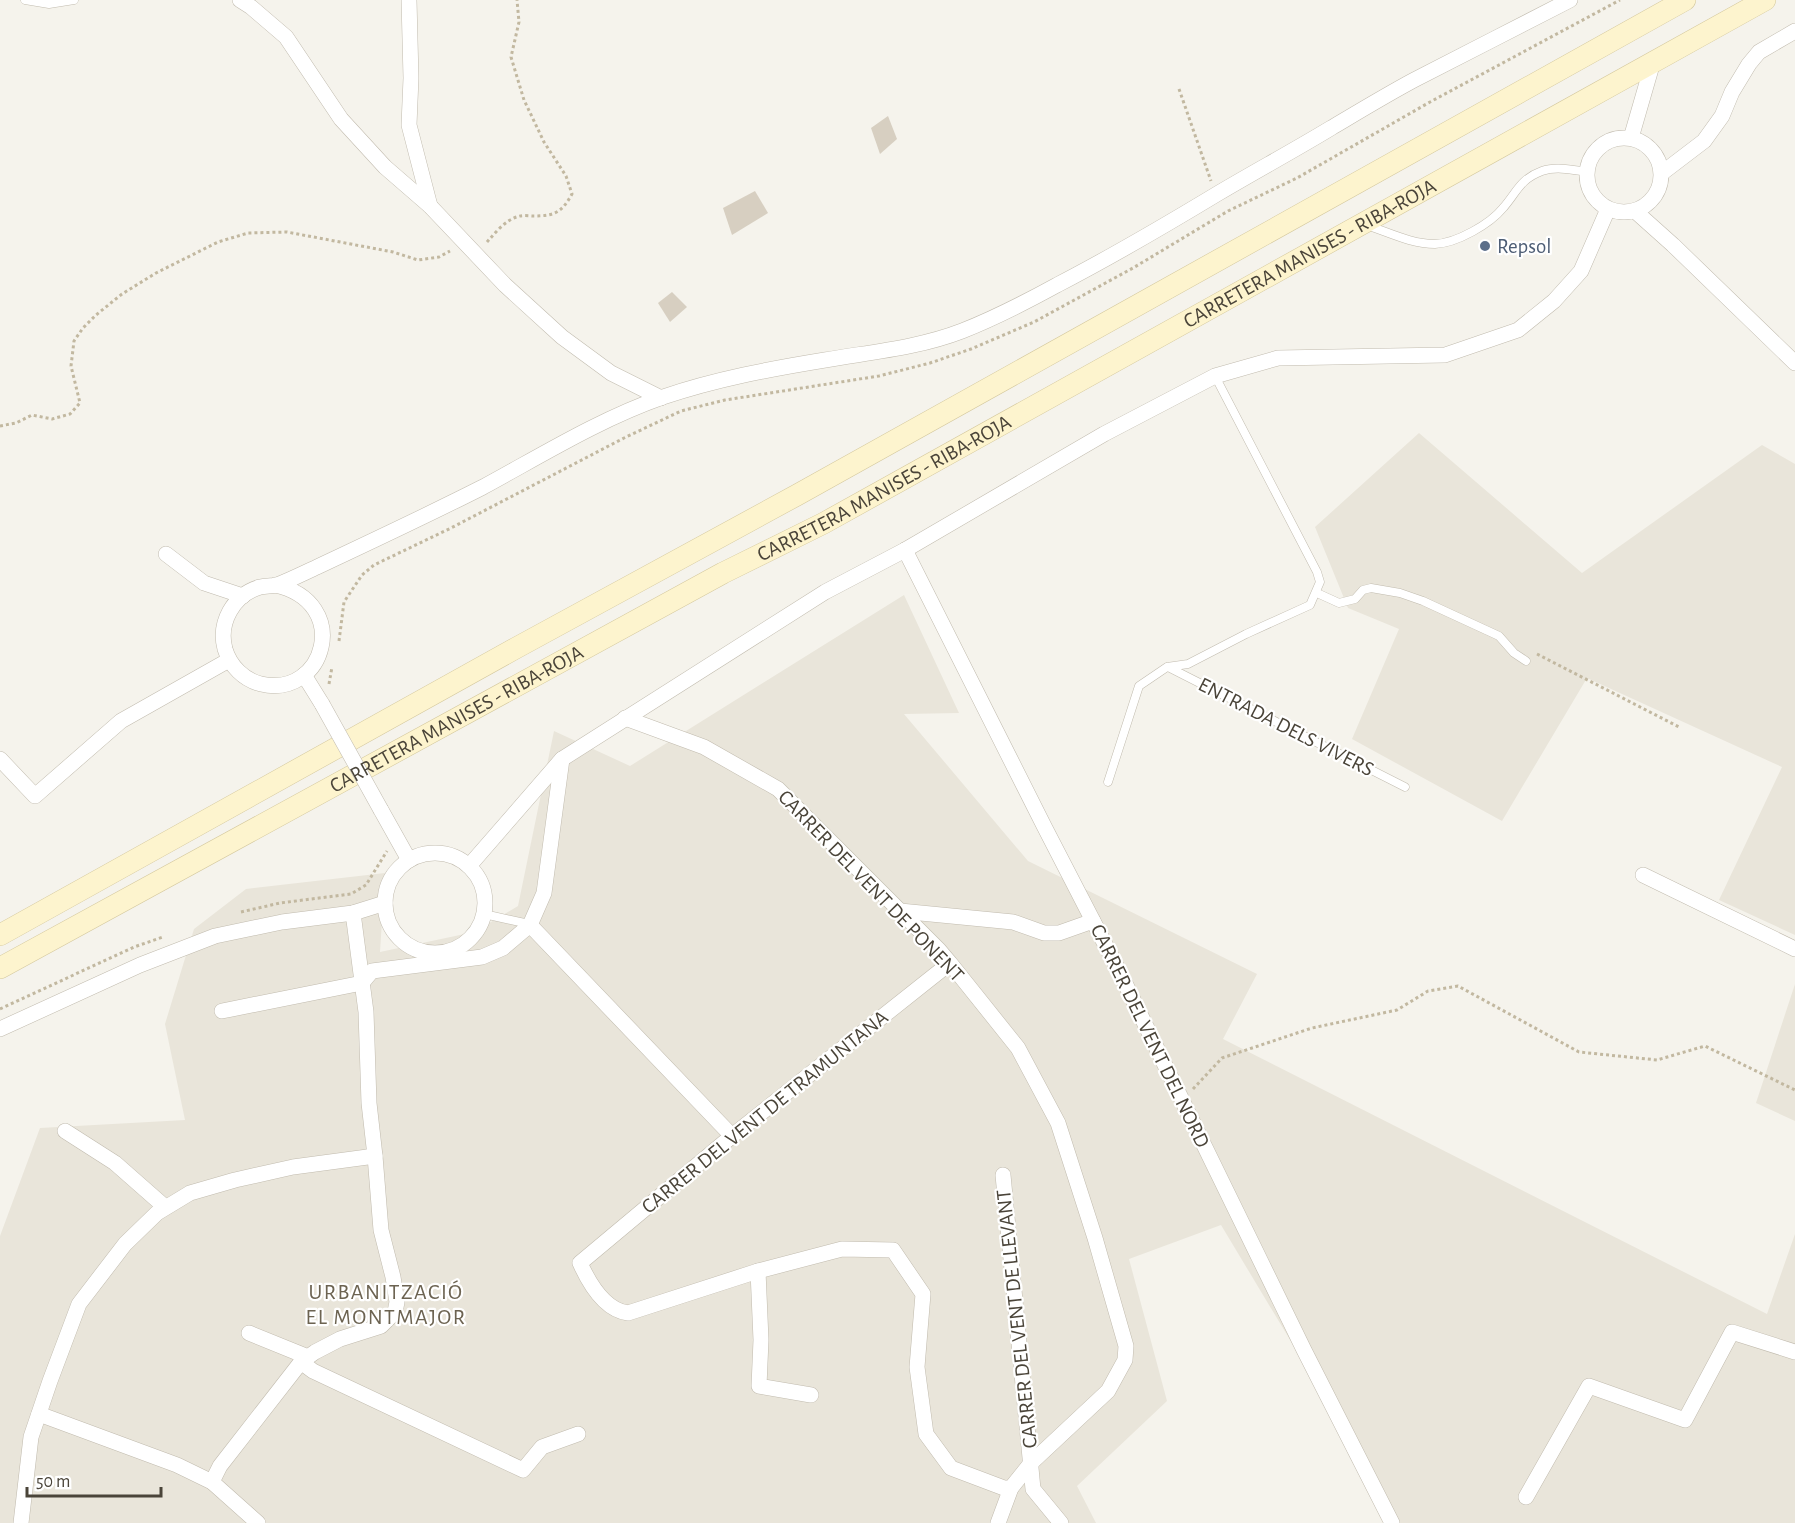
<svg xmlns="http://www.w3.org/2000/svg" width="1795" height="1523" font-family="'Alegreya Sans',sans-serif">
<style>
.residential{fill:#e9e5da}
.building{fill:#d7cfc1}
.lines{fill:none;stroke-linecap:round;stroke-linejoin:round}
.lane-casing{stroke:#c1bbae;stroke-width:9}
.street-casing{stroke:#c1bbae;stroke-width:16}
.secondary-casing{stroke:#d4c89d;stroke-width:22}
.path{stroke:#c2b8a0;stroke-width:3;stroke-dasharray:3 3;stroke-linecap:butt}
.lane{stroke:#fff;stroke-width:8}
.street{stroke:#fff;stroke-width:15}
.secondary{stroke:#fdf4ce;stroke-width:21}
.street-bridge-casing{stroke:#c1bbae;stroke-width:16;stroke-linecap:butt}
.street-bridge{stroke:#fff;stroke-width:15}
.service-dot{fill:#5c6f8a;stroke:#fff;stroke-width:2}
.labels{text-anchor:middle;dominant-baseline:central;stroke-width:4.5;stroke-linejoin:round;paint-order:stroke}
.service-label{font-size:21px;fill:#4e5e75;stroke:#fff;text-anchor:start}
.street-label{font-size:21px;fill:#4a4439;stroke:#fff}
.neighbourhood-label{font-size:22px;letter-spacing:1.5px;fill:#6c6351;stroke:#fff}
</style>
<rect width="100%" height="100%" fill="#f5f3ec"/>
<g class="residential">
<path d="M 1419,433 L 1582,573 L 1762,445 L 1795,464 L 1795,935 L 1719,900 L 1782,767 L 1587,678 L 1502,821 L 1352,739 L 1399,629 L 1348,608 L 1315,527 Z"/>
<path d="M 904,595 L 959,713 L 904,714 L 1028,861 L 1257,974 L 1223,1039 L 1767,1314 L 1795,1234 L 1795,1523 L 1400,1523 L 1221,1225 L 1129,1259 L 1167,1401 L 1077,1486 L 1096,1523 L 0,1523 L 0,1236 L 40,1128 L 185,1120 L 165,1024 L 194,929 L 246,889 L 385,873 L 380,952 L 474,932 L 518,906 L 554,731 L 630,766 Z"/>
<path d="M 1795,984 L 1795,1121 L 1756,1103 Z"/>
</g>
<g class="building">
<path d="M 888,116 L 897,139 L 880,154 L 871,128 Z"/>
<path d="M 755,191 L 768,213 L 732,235 L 723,208 Z"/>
<path d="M 672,292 L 687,307 L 670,322 L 658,303 Z"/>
</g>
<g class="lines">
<defs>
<g id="lane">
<path d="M 25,0 L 49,4 L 74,0"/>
<path d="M 1369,226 C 1390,233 1412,244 1435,244 C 1457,243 1490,224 1503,208 C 1517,192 1520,179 1542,171 C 1556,166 1574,170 1588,172"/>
<path d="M 1317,593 L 1339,603 L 1355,599 L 1363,590 L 1371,588 L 1400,593 L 1423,601 L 1499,636 L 1514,653 L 1526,661"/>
<path d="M 1168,667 L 1405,787"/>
<path d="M 1108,782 L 1139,686 L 1167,667 L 1188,664 L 1246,634 L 1310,605 L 1320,582 L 1317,572 L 1215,376"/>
<path d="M 484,914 L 529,924"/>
</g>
<g id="street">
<path d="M 240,0 L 251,7 L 286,37 L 341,119 L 385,167 L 430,206 L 505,285 L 562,337 L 611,373 L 661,398"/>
<path d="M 409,0 L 411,78 L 409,125 L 430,206"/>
<path d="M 1631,138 L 1653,62"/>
<circle cx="1624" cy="175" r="37"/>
<path d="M 1662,173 L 1704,141 L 1722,116 L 1732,92 L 1749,64 L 1759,52 L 1795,31"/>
<path d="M 1635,211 L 1673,245 L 1795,363"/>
<path d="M 905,550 L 1044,826 L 1123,979 L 1304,1350 L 1392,1523"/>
<path d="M 166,554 L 204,583 L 243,596"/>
<path d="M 275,585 C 353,602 325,699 261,684 C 244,680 230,666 225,649 C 218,623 233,595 260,587 C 265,586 271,586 277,585 C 290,580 304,573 317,567 C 372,541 428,515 483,487 C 542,455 600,419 663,397 C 716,379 770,369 825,360 C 871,352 918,348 962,331 C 995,318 1026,302 1057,285 C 1111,257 1164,226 1217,194 C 1254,172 1293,151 1331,128 C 1358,112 1386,95 1414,80 C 1466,53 1518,27 1570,0"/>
<path d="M 304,675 L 322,704"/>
<path d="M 625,718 L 704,747 L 778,789 L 939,950 L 950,963 L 1018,1048 L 1058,1123 L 1095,1238 L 1126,1346 L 1125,1360 L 1108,1391 L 1031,1463 L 1011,1488 L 1004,1488 L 951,1468 L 926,1434 L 917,1367 L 923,1294 L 893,1250 L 842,1249 L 758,1271 L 628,1313 C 604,1310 589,1283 580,1263 L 732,1136 L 950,963"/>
<path d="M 0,759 L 35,796 L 121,721 L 229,660"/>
<path d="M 381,810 L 409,860"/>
<circle cx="435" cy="903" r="50"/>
<path d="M 469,866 L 562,759 L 825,592 L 905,550 L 1104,434 L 1215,376 L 1278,358 L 1445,355 L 1518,330 L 1554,301 L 1581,271 L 1608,209"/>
<path d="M 1643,875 L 1795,949"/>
<path d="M 900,911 L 1013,922 L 1044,933 L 1059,933 L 1093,921"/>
<path d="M 530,925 L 732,1136"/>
<path d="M 362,983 L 372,971 L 482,957 L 503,948 L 530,925 L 544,893 L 562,759"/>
<path d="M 222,1011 L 362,983"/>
<path d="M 0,1029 L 140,965 L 215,936 L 282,922 L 353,913 L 385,903"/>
<path d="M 65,1131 L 115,1163 L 165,1207"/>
<path d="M 1003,1175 L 1033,1489 L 1061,1523"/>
<path d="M 758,1271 L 761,1340 L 759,1386 L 811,1395"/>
<path d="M 249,1333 L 308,1357"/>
<path d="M 301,1362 L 313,1371 L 523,1470 L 542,1447 L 578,1434"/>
<path d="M 39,1414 L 177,1465 L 212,1482 L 258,1523"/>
<path d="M 212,1482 L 220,1466 L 301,1362 L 315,1352 L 340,1339 L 381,1326 L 395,1312 L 397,1302 L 393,1277 L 381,1230 L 375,1156"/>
<path d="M 1526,1497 L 1589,1386 L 1685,1420 L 1732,1332 L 1795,1352"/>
<path d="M 21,1523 L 31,1437 L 50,1381 L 79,1304 L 125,1244 L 157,1213 L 190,1193 L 235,1180 L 293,1167 L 375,1156 L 369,1103 L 366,1012 L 353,913"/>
<path d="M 998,1523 L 1011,1488"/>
</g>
<g id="secondary">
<path d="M 0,935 L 516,648 L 797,495 L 1685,0"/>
<path id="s1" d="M 0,968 L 723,573 L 824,523 L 1765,0"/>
</g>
</defs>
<use href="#lane" class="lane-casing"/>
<use href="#street" class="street-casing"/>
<use href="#secondary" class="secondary-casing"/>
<g class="path">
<path d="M 1179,89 L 1211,181"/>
<path d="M 487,242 C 496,232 506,219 520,216 C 524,215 530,216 534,216 C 555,216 562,212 572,194 L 566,176 L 544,142 L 524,100 L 511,57 L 519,22 L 517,0"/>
<path d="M 0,426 L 16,423 L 32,415 L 52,419 L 70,414 L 80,403 L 71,366 L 74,341 L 83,328 L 96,315 L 122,294 L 156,273 L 218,242 L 248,233 L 287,232 L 393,252 L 418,260 L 439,257 L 450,251"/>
<path d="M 339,641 L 344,602 L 362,575 L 374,565 L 451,528 L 624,438 L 681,411 L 725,400 L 879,376 L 930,363 L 971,349 L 1034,322 L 1133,268 L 1228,211 L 1297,178 L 1430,102 L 1620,0"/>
<path d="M 1537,654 L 1681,728"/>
<path d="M 329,684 L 332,667"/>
<path d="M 241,912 L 280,903 L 351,894 L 366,885 L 387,851"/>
<path d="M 0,1009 L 134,947 L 163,937"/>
<path d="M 1193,1089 L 1222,1058 L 1312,1028 L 1397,1010 L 1428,991 L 1458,986 L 1579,1052 L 1657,1060 L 1705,1046 L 1795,1090"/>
</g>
<use href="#lane" class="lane"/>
<use href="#street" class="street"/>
<use href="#secondary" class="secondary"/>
<defs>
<path id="street-bridge" d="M 322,704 L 381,810"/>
</defs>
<use href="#street-bridge" class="street-bridge-casing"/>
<use href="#street-bridge" class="street-bridge"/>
</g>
<circle class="service-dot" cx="1485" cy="246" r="6"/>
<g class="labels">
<g class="service-label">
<text x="1497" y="246">Repsol</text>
</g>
<g class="street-label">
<text stroke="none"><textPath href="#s1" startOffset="1492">CARRETERA MANISES - RIBA-ROJA</textPath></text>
<text stroke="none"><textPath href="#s1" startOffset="1006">CARRETERA MANISES - RIBA-ROJA</textPath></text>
<text stroke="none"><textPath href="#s1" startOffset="520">CARRETERA MANISES - RIBA-ROJA</textPath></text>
<text transform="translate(1286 727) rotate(27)">ENTRADA DELS VIVERS</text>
<text transform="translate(871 886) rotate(46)">CARRER DEL VENT DE PONENT</text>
<text transform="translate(1150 1036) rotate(64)">CARRER DEL VENT DEL NORD</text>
<text transform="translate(765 1112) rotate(-39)">CARRER DEL VENT DE TRAMUNTANA</text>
<text transform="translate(1017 1319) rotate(-96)">CARRER DEL VENT DE LLEVANT</text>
</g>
<g class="neighbourhood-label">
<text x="386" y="1292">URBANITZACIÓ<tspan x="386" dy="25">EL MONTMAJOR</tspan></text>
</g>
</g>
<path d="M27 1487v9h134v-9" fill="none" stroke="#4a4439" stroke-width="3"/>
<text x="36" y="1487" font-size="18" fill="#4a4439" stroke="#ffffff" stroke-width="4.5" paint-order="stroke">50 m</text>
</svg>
